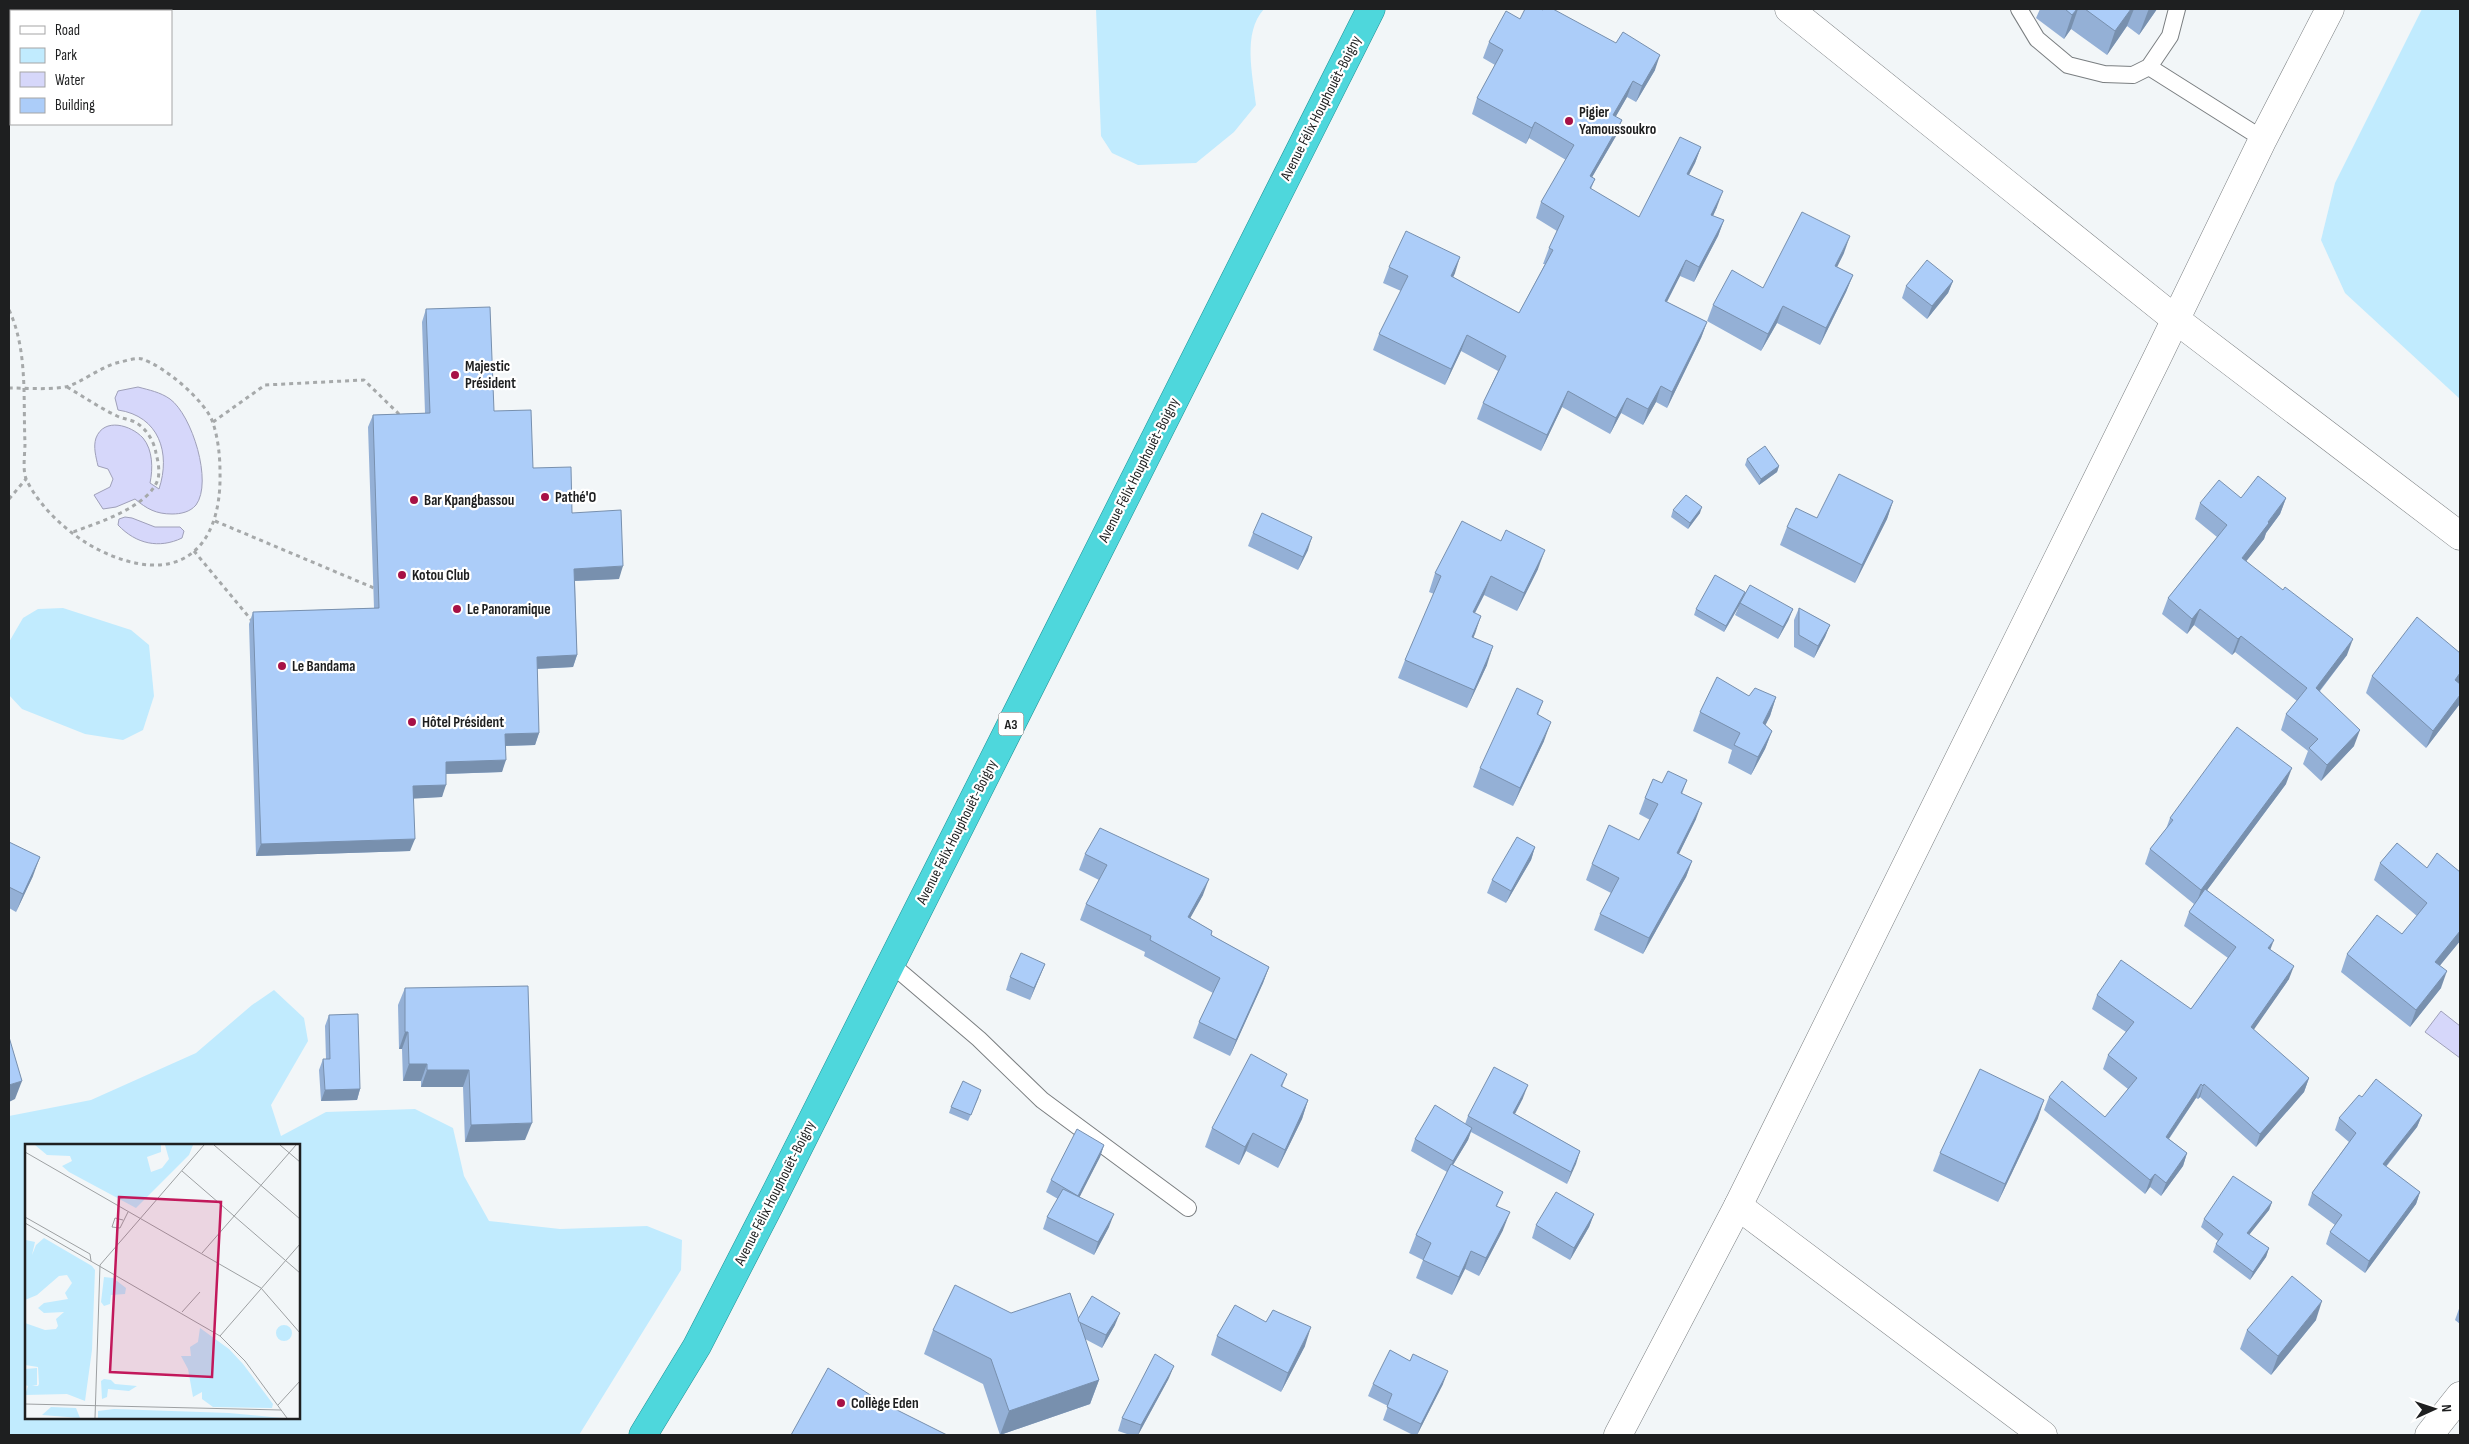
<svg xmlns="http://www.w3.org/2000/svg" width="2469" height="1444" font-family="'Sofia Sans Condensed',sans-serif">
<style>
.green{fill:#c1ebfe;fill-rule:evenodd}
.water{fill:#d6d7fa;stroke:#9fa0b9}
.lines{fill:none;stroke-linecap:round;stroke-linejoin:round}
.service-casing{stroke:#7a7e80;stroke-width:18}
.minor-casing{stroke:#7a7e80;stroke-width:29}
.trunk-casing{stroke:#219095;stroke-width:29}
.path{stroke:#a6a9aa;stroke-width:3;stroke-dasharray:4 4;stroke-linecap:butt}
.service{stroke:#fff;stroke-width:16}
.minor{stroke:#fff;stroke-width:28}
.trunk{stroke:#4ed7dc;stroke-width:28}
.wall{fill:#94b0d6}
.shaded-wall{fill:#7890ae}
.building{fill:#accdf9;stroke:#7890ae}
.poi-dot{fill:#a71146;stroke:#fff;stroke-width:2}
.labels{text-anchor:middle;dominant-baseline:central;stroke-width:4.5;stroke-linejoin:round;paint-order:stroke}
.shield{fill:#fff;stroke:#626263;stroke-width:1}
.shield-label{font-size:14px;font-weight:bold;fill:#1e1f20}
.street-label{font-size:15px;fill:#1e1f20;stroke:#fff}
.poi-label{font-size:15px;font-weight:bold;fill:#1e1f20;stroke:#fff;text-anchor:start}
.inset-road{fill:none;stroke:#9da0a2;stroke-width:1}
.view{fill:#c2185b;fill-opacity:0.15;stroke:#c2185b;stroke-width:2.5}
.inset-edge{fill:none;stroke:#1e1f20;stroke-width:2.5}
</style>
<rect width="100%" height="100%" fill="#f2f6f8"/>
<g class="green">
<path d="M 1096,9 L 1264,9 C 1242,33 1253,75 1256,105 L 1234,132 L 1196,163 L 1138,165 L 1112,153 L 1101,136 Z"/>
<path d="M 2422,9 L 2460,9 L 2460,399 L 2345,293 L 2321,240 L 2335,183 Z"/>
<path d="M 63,608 L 131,630 L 149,645 L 154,696 L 143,730 L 123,740 L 85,734 L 22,709 L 9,695 L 9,642 L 23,618 L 38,609 Z"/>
<path d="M 274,990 L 304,1018 L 308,1041 L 271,1105 L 281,1136 L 326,1112 L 415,1109 L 453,1128 L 464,1176 L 489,1221 L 560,1229 L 647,1226 L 682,1240 L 681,1270 L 579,1435 L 9,1435 L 9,1116 L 91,1100 L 196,1053 L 252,1005 ZM 26,1145 L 299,1145 L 299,1418 L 26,1418 Z"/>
</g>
<g class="water">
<path d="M 138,387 C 149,390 160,392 170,399 C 192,415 213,482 196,505 C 190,512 181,514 172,514 C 156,514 147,509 135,499 L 116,507 L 103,509 L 94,495 L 110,487 L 113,479 L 108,469 L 98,466 C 96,457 93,447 96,438 C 104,417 131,425 143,438 C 153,450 153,469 150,483 L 159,489 C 171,453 159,416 118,410 L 115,398 L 118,391 Z"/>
<path d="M 125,517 L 132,518 L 155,527 L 180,527 L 184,531 L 182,538 C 159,549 136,544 118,525 L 119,519 Z"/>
<path d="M 2441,1011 L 2460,1026 L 2460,1058 L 2425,1032 Z"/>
</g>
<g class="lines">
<defs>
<g id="service">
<path d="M 2019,9 L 2037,39 L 2068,65 L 2104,74 L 2133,75 L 2149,67 L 2170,36 L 2177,9"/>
<path d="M 2149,67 L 2263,139"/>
<path d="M 891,964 L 979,1039 L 1042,1100 L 1188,1208"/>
</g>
<g id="minor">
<path d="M 1789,9 L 2175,319 L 2460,536"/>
<path d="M 1738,1206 L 2043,1435"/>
<path d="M 1618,1435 L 1738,1206 L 2156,360 L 2263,139 L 2330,9"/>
<path d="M 2429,1435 L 2460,1396"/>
</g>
<path id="trunk" d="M 643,1435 L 697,1346 L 769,1206 L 1371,9"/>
</defs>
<use href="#service" class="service-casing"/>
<use href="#minor" class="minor-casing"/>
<use href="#trunk" class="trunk-casing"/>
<g class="path">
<path d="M 9,310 C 28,350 23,400 25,443 C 25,454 22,472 27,481 C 41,509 71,536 99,550 C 174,587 222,554 220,472 C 220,456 218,438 213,423 C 206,401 164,366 142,359 C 136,357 126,361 120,362 C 101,366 80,384 65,387 C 47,390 27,388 9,388"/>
<path d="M 67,387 C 84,397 100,408 117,416 C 123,419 129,419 135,422 C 146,428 154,441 156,453 C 158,461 160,471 158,479 C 149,507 97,523 73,532"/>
<path d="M 213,422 L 265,385 L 364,380 L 401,416"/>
<path d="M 9,499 L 26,479"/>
<path d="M 215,521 L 374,588"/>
<path d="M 194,551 L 253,622"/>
</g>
<use href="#service" class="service"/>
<use href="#minor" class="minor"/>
<use href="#trunk" class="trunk"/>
</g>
<g class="wall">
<path d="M 2040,9 L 2157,9 L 2139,35 L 2127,26 L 2107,55 L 2071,29 L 2064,39 L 2036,18 Z"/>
<path d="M 1520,19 L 1655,70 L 1636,102 L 1627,97 L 1616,116 L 1616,136 L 1592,177 L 1595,179 L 1591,189 L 1639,217 L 1701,147 L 1695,163 L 1689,175 L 1717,207 L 1713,216 L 1724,220 L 1718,236 L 1694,282 L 1680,276 L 1667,302 L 1707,322 L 1701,338 L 1667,408 L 1656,402 L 1643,425 L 1621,413 L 1610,434 L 1562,407 L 1541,451 L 1477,419 L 1483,403 L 1498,371 L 1461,351 L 1445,385 L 1373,350 L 1379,334 L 1401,291 L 1383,283 L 1389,267 L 1455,273 L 1453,277 L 1519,313 L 1545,264 L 1543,264 L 1549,248 L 1557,231 L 1536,218 L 1541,202 L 1566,160 L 1529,138 L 1526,144 L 1472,114 L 1477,98 L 1495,65 L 1483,58 L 1489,42 Z"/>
<path d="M 1844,253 L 1837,267 L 1853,275 L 1846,292 L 1820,345 L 1777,323 L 1761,351 L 1707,321 L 1713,305 L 1763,288 Z"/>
<path d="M 1953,281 L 1948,293 L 1927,319 L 1902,298 L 1906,286 Z"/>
<path d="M 426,309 L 494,411 L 533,468 L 572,513 L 619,579 L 575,581 L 577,655 L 573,667 L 537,669 L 539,733 L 535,745 L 506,746 L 502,772 L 446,774 L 442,797 L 413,798 L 410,851 L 256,856 L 249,624 L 253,612 L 374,608 L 368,427 L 373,415 L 425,413 L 422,322 Z"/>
<path d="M 1747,459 L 1779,466 L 1777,472 L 1759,485 L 1745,465 Z"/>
<path d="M 2241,498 L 2286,498 L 2280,514 L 2266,533 L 2264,539 L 2246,561 L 2347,655 L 2320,691 L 2354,746 L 2321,781 L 2303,764 L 2308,751 L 2281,730 L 2286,714 L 2297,701 L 2235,652 L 2232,655 L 2194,625 L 2187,634 L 2162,614 L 2168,598 L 2217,537 L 2195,519 L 2200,503 Z"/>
<path d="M 1893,501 L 1887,519 L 1855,583 L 1780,545 L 1787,527 L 1817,518 Z"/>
<path d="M 1673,510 L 1700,513 L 1688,529 L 1671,517 Z"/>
<path d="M 1253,533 L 1308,550 L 1298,570 L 1248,546 Z"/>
<path d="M 1538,569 L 1517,611 L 1484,595 L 1475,613 L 1473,638 L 1487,665 L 1467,708 L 1398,678 L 1405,660 L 1434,594 L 1429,592 L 1435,573 Z"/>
<path d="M 1745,592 L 1793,609 L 1788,621 L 1778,639 L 1735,615 L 1739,606 L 1724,632 L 1694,615 L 1696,609 Z"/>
<path d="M 1799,608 L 1830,625 L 1825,637 L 1814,658 L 1794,647 L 1794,620 Z"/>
<path d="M 2460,653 L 2459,705 L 2426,748 L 2366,693 L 2372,676 Z"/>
<path d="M 1749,696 L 1776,697 L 1770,716 L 1765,725 L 1772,731 L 1765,749 L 1751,775 L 1728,763 L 1732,750 L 1693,731 L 1700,712 Z"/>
<path d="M 1543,701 L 1538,715 L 1544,741 L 1513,806 L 1473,787 L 1480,768 Z"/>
<path d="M 1687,780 L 1682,794 L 1696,819 L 1679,854 L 1692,861 L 1686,877 L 1643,954 L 1594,930 L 1600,914 L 1611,893 L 1586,880 L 1592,864 L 1639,840 L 1650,820 L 1639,814 L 1645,798 L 1662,783 Z"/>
<path d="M 2286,784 L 2207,890 L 2270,950 L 2289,979 L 2253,1030 L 2309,1078 L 2304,1092 L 2256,1147 L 2200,1097 L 2198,1099 L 2196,1098 L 2169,1139 L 2187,1153 L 2183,1166 L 2161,1196 L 2150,1187 L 2145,1194 L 2044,1110 L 2049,1097 L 2105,1117 L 2128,1089 L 2103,1069 L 2108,1055 L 2126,1032 L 2092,1009 L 2097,995 L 2191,1009 L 2228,958 L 2184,926 L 2189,912 L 2194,904 L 2145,864 L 2150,849 L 2166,829 L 2170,818 Z"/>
<path d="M 9,842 L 33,876 L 16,912 L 9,908 Z"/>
<path d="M 2397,843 L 2460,941 L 2440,965 L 2441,988 L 2410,1027 L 2341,972 L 2347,954 L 2402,934 L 2417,916 L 2374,880 L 2380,863 Z"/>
<path d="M 1535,847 L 1531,860 L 1506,903 L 1487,893 L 1492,880 Z"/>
<path d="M 1085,854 L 1203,895 L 1190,918 L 1212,931 L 1211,935 L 1269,967 L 1263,983 L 1230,1056 L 1193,1038 L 1199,1022 L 1213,993 L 1144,956 L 1145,952 L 1080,920 L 1086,904 L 1099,880 L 1079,870 Z"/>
<path d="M 1045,964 L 1030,1000 L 1006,990 L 1010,977 Z"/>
<path d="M 405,988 L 525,1140 L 465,1142 L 463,1087 L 421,1087 L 421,1081 L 403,1081 L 402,1049 L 399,1049 L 398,1005 Z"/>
<path d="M 329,1015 L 360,1089 L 357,1100 L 321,1101 L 319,1070 L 323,1059 L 326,1059 L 325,1026 Z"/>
<path d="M 1287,1074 L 1282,1087 L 1308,1100 L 1302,1119 L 1278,1168 L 1246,1151 L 1239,1165 L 1205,1147 L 1212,1128 Z"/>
<path d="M 979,1097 L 968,1121 L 949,1113 L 951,1107 Z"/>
<path d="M 2362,1097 L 2422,1115 L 2417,1127 L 2386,1167 L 2420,1192 L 2416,1204 L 2365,1273 L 2326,1244 L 2330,1232 L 2335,1225 L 2308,1205 L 2312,1193 L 2349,1142 L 2335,1130 L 2339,1118 Z"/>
<path d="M 1523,1098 L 1515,1114 L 1580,1151 L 1567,1184 L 1471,1132 L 1468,1140 L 1453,1165 L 1503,1192 L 1497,1206 L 1503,1230 L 1479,1276 L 1465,1269 L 1452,1295 L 1416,1278 L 1423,1260 L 1409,1253 L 1416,1235 L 1447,1172 L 1411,1151 L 1415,1139 L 1465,1124 L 1468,1116 Z"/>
<path d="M 2038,1118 L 1998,1202 L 1933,1171 L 1940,1153 Z"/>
<path d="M 1104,1145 L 1100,1157 L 1079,1197 L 1109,1227 L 1094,1255 L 1043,1229 L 1047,1217 L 1058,1199 L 1046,1192 L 1051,1180 Z"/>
<path d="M 2272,1202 L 2269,1210 L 2249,1235 L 2269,1248 L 2266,1257 L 2250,1280 L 2213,1252 L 2216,1244 L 2218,1241 L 2201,1227 L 2204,1219 Z"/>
<path d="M 1594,1214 L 1589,1227 L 1570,1260 L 1532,1238 L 1536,1225 Z"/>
<path d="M 2460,1306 L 2460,1324 L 2455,1320 Z"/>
<path d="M 1011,1313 L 1078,1319 L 1115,1325 L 1102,1348 L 1085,1339 L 1099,1380 L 1090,1404 L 1000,1435 L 983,1384 L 924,1354 L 933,1330 Z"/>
<path d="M 2316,1320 L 2271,1375 L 2240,1349 L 2247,1330 Z"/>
<path d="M 1217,1336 L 1305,1346 L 1281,1392 L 1211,1355 Z"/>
<path d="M 1169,1378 L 1138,1435 L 1130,1435 L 1118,1431 L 1122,1418 Z"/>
<path d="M 1373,1384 L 1443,1384 L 1417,1435 L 1413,1435 L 1383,1420 L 1388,1406 L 1368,1396 Z"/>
</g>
<g class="shaded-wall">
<path d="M 2077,9 L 2078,9 L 2071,29 L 2064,39 L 2072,15 Z"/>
<path d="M 2131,9 L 2134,9 L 2127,26 L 2107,55 L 2115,31 Z"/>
<path d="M 2149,9 L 2157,9 L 2139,35 L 2148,11 Z"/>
<path d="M 1660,55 L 1655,70 L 1636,102 L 1642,86 Z"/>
<path d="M 1633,81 L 1627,97 L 1608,130 L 1613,115 Z"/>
<path d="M 11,91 L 11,110 L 9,110 L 9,92 Z"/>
<path d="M 1622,120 L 1616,136 L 1584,191 L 1590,176 Z"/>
<path d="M 1535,122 L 1529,138 L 1526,144 L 1532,128 Z"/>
<path d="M 1701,147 L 1695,163 L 1681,190 L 1687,174 Z"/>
<path d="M 1723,191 L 1717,207 L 1706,231 L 1711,215 Z"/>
<path d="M 1724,220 L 1718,236 L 1694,282 L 1699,267 Z"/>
<path d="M 1850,236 L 1844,253 L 1829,283 L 1835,266 Z"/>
<path d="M 1460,257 L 1455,273 L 1446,292 L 1451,276 Z"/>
<path d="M 1686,260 L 1680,276 L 1659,317 L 1665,301 Z"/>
<path d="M 1853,275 L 1846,292 L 1820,345 L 1826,328 Z"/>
<path d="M 1953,281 L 1948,293 L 1927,319 L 1932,306 Z"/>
<path d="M 1783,306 L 1777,323 L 1761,351 L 1768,334 Z"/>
<path d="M 1707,322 L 1701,338 L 1667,408 L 1672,392 Z"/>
<path d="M 1467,335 L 1461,351 L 1445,385 L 1451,369 Z"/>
<path d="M 1661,386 L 1656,402 L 1643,425 L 1648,409 Z"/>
<path d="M 1568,391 L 1562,407 L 1541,451 L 1547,435 Z"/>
<path d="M 1627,398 L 1621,413 L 1610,434 L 1616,418 Z"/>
<path d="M 1779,466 L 1777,472 L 1759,485 L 1761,479 Z"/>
<path d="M 2286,498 L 2280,514 L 2266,533 L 2264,539 L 2236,574 L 2242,558 Z"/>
<path d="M 1893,501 L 1887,519 L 1855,583 L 1862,565 Z"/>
<path d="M 1702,507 L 1700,513 L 1688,529 L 1690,523 Z"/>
<path d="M 1312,537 L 1308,550 L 1298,570 L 1303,557 Z"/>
<path d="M 1545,550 L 1538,569 L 1517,611 L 1524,593 Z"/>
<path d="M 623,566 L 619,579 L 570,581 L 574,569 Z"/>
<path d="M 1491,576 L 1484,595 L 1466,630 L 1473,612 Z"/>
<path d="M 1745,592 L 1739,606 L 1724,632 L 1726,626 Z"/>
<path d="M 1793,609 L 1788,621 L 1778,639 L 1783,627 Z"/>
<path d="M 2200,609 L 2194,625 L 2187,634 L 2192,619 Z"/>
<path d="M 1481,616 L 1475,634 L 1466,655 L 1472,637 Z"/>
<path d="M 1830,625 L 1825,637 L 1814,658 L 1818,646 Z"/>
<path d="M 2241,636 L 2235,652 L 2232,655 L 2238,639 Z"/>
<path d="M 2353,639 L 2347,655 L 2310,703 L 2316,688 Z"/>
<path d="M 1493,646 L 1487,665 L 1467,708 L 1474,690 Z"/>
<path d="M 577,655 L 573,667 L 532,669 L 537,657 Z"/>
<path d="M 2460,673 L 2460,682 L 2449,697 L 2455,680 Z"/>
<path d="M 2460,695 L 2459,705 L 2426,748 L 2433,731 Z"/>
<path d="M 1776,697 L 1770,716 L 1757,742 L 1763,723 Z"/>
<path d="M 1551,722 L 1544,741 L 1513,806 L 1520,788 Z"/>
<path d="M 2360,730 L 2354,746 L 2321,781 L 2327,765 Z"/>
<path d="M 1772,731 L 1765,749 L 1751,775 L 1758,757 Z"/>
<path d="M 539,733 L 535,745 L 501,746 L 505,734 Z"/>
<path d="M 506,760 L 502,772 L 441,774 L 446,762 Z"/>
<path d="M 2292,768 L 2286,784 L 2196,905 L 2201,890 Z"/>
<path d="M 446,785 L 442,797 L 408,799 L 413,786 Z"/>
<path d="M 1702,803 L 1696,819 L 1671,870 L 1677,853 Z"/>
<path d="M 415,839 L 410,851 L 256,856 L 261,844 Z"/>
<path d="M 1535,847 L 1531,860 L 1506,903 L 1511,891 Z"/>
<path d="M 40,857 L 33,876 L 16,912 L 23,894 Z"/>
<path d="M 1692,861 L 1686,877 L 1643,954 L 1649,938 Z"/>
<path d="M 1209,879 L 1203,895 L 1182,933 L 1188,917 Z"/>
<path d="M 2460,931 L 2460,941 L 2429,979 L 2435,962 Z"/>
<path d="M 2274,940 L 2269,953 L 2268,948 Z"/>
<path d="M 1045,964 L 1030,1000 L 1034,988 Z"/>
<path d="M 2294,966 L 2289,979 L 2246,1041 L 2251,1027 Z"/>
<path d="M 1269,967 L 1263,983 L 1230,1056 L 1236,1040 Z"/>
<path d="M 2447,971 L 2441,988 L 2410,1027 L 2416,1010 Z"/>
<path d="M 405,1032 L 408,1032 L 402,1049 L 399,1049 Z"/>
<path d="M 409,1064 L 427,1064 L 421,1081 L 403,1081 Z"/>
<path d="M 427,1070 L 469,1070 L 463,1087 L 421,1087 Z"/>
<path d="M 2309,1078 L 2304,1092 L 2256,1147 L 2260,1134 Z"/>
<path d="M 22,1081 L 15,1099 L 9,1102 L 9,1085 Z"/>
<path d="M 2201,1084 L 2196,1098 L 2161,1150 L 2166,1137 Z"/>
<path d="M 2204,1084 L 2200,1097 L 2198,1099 L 2203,1086 Z"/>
<path d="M 1528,1085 L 1523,1098 L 1509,1125 L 1513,1113 Z"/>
<path d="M 360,1089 L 357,1100 L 321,1101 L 325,1090 Z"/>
<path d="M 1308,1100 L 1302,1119 L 1278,1168 L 1285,1150 Z"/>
<path d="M 2044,1100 L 2038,1118 L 1998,1202 L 2005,1184 Z"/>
<path d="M 2422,1115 L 2417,1127 L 2378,1176 L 2383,1164 Z"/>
<path d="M 532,1123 L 525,1140 L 465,1142 L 471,1125 Z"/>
<path d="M 1472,1128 L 1468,1140 L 1448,1173 L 1453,1161 Z"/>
<path d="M 1253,1133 L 1246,1151 L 1239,1165 L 1245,1147 Z"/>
<path d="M 1104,1145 L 1100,1157 L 1074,1208 L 1078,1196 Z"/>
<path d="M 1580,1151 L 1576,1164 L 1567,1184 L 1571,1172 Z"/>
<path d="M 2187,1153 L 2183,1166 L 2161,1196 L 2166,1183 Z"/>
<path d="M 2155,1174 L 2150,1187 L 2145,1194 L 2150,1180 Z"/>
<path d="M 2420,1192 L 2416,1204 L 2365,1273 L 2369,1261 Z"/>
<path d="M 2272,1202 L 2269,1210 L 2244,1241 L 2247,1233 Z"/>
<path d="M 1510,1212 L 1503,1230 L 1479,1276 L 1486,1258 Z"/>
<path d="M 1114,1214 L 1109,1227 L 1094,1255 L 1098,1242 Z"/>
<path d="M 1594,1214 L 1589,1227 L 1570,1260 L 1574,1248 Z"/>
<path d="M 2269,1248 L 2266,1257 L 2250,1280 L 2253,1272 Z"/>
<path d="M 1471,1251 L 1465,1269 L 1452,1295 L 1459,1277 Z"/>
<path d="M 2322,1301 L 2316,1320 L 2271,1375 L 2278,1356 Z"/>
<path d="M 1120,1313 L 1115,1325 L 1102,1348 L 1106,1335 Z"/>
<path d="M 1311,1327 L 1305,1346 L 1281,1392 L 1288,1373 Z"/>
<path d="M 1174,1366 L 1169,1378 L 1138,1435 L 1141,1425 Z"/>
<path d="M 1448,1371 L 1443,1384 L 1417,1435 L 1421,1424 Z"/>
<path d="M 1099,1380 L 1090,1404 L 1000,1435 L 1009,1411 Z"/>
</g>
<g class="building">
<path d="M 1525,9 L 1541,9 L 1543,10 L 1543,9 L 1553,9 L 1616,43 L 1623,32 L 1660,55 L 1642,86 L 1633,81 L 1613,115 L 1622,120 L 1590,176 L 1595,179 L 1590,188 L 1639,217 L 1680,137 L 1701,147 L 1687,174 L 1723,191 L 1711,215 L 1724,220 L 1699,267 L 1686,260 L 1665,301 L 1707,322 L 1672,392 L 1661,386 L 1648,409 L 1627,398 L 1616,418 L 1568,391 L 1547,435 L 1483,403 L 1506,356 L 1467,335 L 1451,369 L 1379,334 L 1408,276 L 1389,267 L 1406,231 L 1460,257 L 1451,276 L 1519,313 L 1553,250 L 1549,248 L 1564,216 L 1541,202 L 1574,145 L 1535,122 L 1532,128 L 1477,98 L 1503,50 L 1489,42 L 1506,11 L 1520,19 Z"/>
<path d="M 2065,9 L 2077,9 L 2072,15 Z"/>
<path d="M 2085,9 L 2131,9 L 2115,31 Z"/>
<path d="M 9,38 L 11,38 L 11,91 L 9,92 Z"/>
<path d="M 1802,212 L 1850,236 L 1835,266 L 1853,275 L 1826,328 L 1783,306 L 1768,334 L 1713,305 L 1732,270 L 1763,288 Z"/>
<path d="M 1927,260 L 1953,281 L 1932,306 L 1906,286 Z"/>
<path d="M 490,307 L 494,411 L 531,410 L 533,468 L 571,467 L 572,513 L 621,510 L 623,566 L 574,569 L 577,655 L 537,657 L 539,733 L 505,734 L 506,760 L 446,762 L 446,785 L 413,786 L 415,839 L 261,844 L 253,612 L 379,608 L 373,415 L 430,413 L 426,309 Z"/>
<path d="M 1765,446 L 1779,466 L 1761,479 L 1747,459 Z"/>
<path d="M 1839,474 L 1893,501 L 1862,565 L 1787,527 L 1796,508 L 1817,518 Z"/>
<path d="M 2258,476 L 2286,498 L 2268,522 L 2269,523 L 2242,558 L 2283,590 L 2285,587 L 2353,639 L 2316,688 L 2360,730 L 2327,765 L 2309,748 L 2318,739 L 2286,714 L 2307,688 L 2241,636 L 2238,639 L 2200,609 L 2192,619 L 2168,598 L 2227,525 L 2200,503 L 2219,480 L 2241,498 Z"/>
<path d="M 1686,495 L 1702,507 L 1690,523 L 1673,510 Z"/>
<path d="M 1262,513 L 1312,537 L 1303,557 L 1253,533 Z"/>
<path d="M 1462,521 L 1501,541 L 1506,530 L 1545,550 L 1524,593 L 1491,576 L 1473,612 L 1481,616 L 1472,637 L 1493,646 L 1474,690 L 1405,660 L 1441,576 L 1435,573 Z"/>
<path d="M 1715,575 L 1745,592 L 1726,626 L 1696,609 Z"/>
<path d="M 1750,585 L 1793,609 L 1783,627 L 1740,603 Z"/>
<path d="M 1799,608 L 1830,625 L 1818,646 L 1799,635 Z"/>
<path d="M 2417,617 L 2460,653 L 2460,673 L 2455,680 L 2460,684 L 2460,695 L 2433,731 L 2372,676 Z"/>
<path d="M 1717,677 L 1749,696 L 1755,688 L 1776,697 L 1763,723 L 1772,731 L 1758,757 L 1734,745 L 1740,733 L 1700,712 Z"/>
<path d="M 1517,688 L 1543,701 L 1537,714 L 1551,722 L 1520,788 L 1480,768 Z"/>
<path d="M 2237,727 L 2292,768 L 2201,890 L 2150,849 L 2173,820 L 2170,818 Z"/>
<path d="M 1668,771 L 1687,780 L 1681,793 L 1702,803 L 1677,853 L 1692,861 L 1649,938 L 1600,914 L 1619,878 L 1592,864 L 1609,825 L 1639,840 L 1658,804 L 1645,798 L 1653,779 L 1662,783 Z"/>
<path d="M 1100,828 L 1209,879 L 1188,917 L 1212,931 L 1211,935 L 1269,967 L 1236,1040 L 1199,1022 L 1220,978 L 1150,940 L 1151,936 L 1086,904 L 1107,865 L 1085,854 Z"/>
<path d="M 1517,837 L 1535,847 L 1511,891 L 1492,880 Z"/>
<path d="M 9,842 L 40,857 L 23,894 L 9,887 Z"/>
<path d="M 2397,843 L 2427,868 L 2437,853 L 2460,872 L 2460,931 L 2435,962 L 2447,971 L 2416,1010 L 2347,954 L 2377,915 L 2402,934 L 2427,903 L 2380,863 Z"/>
<path d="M 2205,889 L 2274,940 L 2268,948 L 2294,966 L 2251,1027 L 2309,1078 L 2260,1134 L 2204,1084 L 2203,1086 L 2201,1084 L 2166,1137 L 2187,1153 L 2166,1183 L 2155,1174 L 2150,1180 L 2049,1097 L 2062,1081 L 2105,1117 L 2137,1078 L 2108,1055 L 2134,1022 L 2097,995 L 2121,960 L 2191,1009 L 2236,947 L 2189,912 Z"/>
<path d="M 1021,953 L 1045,964 L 1034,988 L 1010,977 Z"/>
<path d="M 528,986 L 532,1123 L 471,1125 L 469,1070 L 427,1070 L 427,1064 L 409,1064 L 408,1032 L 405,1032 L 405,988 Z"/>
<path d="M 358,1014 L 360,1089 L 325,1090 L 323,1059 L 330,1059 L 329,1015 Z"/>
<path d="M 9,1037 L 22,1081 L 9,1085 Z"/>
<path d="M 1251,1054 L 1287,1074 L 1281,1086 L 1308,1100 L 1285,1150 L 1253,1133 L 1245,1147 L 1212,1128 Z"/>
<path d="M 1494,1067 L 1528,1085 L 1513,1113 L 1580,1151 L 1571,1172 L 1468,1116 Z"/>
<path d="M 1980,1069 L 2044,1100 L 2005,1184 L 1940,1153 Z"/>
<path d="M 2376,1079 L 2422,1115 L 2383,1164 L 2420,1192 L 2369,1261 L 2330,1232 L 2342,1215 L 2312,1193 L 2356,1133 L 2339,1118 L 2359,1095 L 2362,1097 Z"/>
<path d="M 963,1081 L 981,1090 L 971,1115 L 951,1107 Z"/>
<path d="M 1435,1105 L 1472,1128 L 1453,1161 L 1415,1139 Z"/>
<path d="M 1077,1129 L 1104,1145 L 1078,1196 L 1051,1180 Z"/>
<path d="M 1451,1164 L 1503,1192 L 1496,1206 L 1510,1212 L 1486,1258 L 1471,1251 L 1459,1277 L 1423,1260 L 1431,1243 L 1416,1235 Z"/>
<path d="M 2233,1176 L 2272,1202 L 2247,1233 L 2269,1248 L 2253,1272 L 2216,1244 L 2223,1234 L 2204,1219 Z"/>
<path d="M 1063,1189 L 1114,1214 L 1098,1242 L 1047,1217 Z"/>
<path d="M 1556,1192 L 1594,1214 L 1574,1248 L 1536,1225 Z"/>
<path d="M 2292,1276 L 2322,1301 L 2278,1356 L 2247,1330 Z"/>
<path d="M 955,1285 L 1011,1313 L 1070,1293 L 1099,1380 L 1009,1411 L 991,1359 L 933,1330 Z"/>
<path d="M 1092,1296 L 1120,1313 L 1106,1335 L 1079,1322 L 1078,1319 Z"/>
<path d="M 1235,1305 L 1266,1322 L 1273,1310 L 1311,1327 L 1288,1373 L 1217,1336 Z"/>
<path d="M 1390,1350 L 1410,1361 L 1413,1354 L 1448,1371 L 1421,1424 L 1387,1407 L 1392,1394 L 1373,1384 Z"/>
<path d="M 1155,1354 L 1174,1366 L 1141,1425 L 1122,1418 Z"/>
<path d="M 828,1368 L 883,1403 L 947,1435 L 791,1435 Z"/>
</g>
<g class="poi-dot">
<circle cx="1569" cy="121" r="5"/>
<circle cx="455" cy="375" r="5"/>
<circle cx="545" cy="497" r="5"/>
<circle cx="414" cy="500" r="5"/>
<circle cx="402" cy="575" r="5"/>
<circle cx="457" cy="609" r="5"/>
<circle cx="282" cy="666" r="5"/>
<circle cx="412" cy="722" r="5"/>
<circle cx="841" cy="1403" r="5"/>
</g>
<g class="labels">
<rect class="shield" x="998.5" y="712.5" width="25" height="23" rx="4"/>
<g class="shield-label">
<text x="1011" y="724">A3</text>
</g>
<g class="street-label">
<text transform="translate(1321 108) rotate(-63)">Avenue Félix Houphouët-Boigny</text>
<text transform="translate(1139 470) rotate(-63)">Avenue Félix Houphouët-Boigny</text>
<text transform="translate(957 832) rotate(-63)">Avenue Félix Houphouët-Boigny</text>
<text transform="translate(775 1193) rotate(-63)">Avenue Félix Houphouët-Boigny</text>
</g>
<g class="poi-label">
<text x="1579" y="112">Pigier<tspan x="1579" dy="17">Yamoussoukro</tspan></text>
<text x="465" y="366">Majestic<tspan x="465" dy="17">Président</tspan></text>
<text x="555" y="497">Pathé'O</text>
<text x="424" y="500">Bar Kpangbassou</text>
<text x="412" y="575">Kotou Club</text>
<text x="467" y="609">Le Panoramique</text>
<text x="292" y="666">Le Bandama</text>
<text x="422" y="722">Hôtel Président</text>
<text x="851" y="1403">Collège Eden</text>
</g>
</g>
<g transform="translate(25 1144)">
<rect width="275" height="275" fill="#f2f6f8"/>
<path d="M 10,1 L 136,1 L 136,8 L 122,13 L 126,28 L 137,24 L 144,15 L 140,1 L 168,1 L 164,11 L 111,64 L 44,28 L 37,22 L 47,17 L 45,12 L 22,11 ZM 19,94 L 67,122 L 70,126 L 67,206 L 60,257 L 42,250 L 0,251 L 3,242 L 0,241 L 0,225 L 12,224 L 12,241 L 7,242 L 13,242 L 14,240 L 13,223 L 0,221 L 0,179 L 20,186 L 31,185 L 33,182 L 31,175 L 39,168 L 19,169 L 13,164 L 19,159 L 43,155 L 40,149 L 47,139 L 42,131 L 34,132 L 12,151 L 0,156 L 1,96 L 10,98 L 7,111 L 11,101 ZM 79,133 L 88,134 L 101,144 L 100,150 L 86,151 L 85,160 L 79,162 L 76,158 ZM251 189a8 8 0 1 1 16 0a8 8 0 1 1-16 0ZM 175,184 L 204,205 L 218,220 L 248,260 L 247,264 L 188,263 L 177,255 L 177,248 L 168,253 L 163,225 L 156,212 L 166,212 L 165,203 L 173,198 ZM 79,235 L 86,236 L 90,240 L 112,242 L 104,247 L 83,245 L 82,253 L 77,255 L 76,237 ZM 26,263 L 51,264 L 55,274 L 17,271 ZM 89,265 L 204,269 L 257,274 L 73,274 L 73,267 Z" fill="#c1ebfe"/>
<path class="inset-road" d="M 189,1 L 275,75M 255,1 L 275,18M 0,8 L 236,144 L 275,189M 157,27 L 275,129M 0,73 L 65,110 L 66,117M 98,76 L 90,74 L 87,83 L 95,84 L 103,68M 0,79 L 195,192 L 220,217 L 262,274M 177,109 L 271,1M 157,168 L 175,148M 195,192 L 275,100M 0,260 L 256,266M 253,261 L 275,237M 70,274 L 75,121 L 179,1"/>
<path class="view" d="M 94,53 L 196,58 L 187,233 L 85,228 Z"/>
<rect width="275" height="275" class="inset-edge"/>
</g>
<rect width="2469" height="1444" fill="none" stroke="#1e1f20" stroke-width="20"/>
<rect x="10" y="10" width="162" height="115" fill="#ffffff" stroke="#a5a5a6"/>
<rect x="20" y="26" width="25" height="8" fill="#ffffff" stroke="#a5a5a6"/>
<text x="55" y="35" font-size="15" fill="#1e1f20">Road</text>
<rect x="20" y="48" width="25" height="15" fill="#c1ebfe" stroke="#a5a5a6"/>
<text x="55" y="60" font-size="15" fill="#1e1f20">Park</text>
<rect x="20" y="72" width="25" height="15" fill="#d6d7fa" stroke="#a5a5a6"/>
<text x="55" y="85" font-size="15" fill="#1e1f20">Water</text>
<rect x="20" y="98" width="25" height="15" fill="#accdf9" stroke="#a5a5a6"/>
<text x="55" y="110" font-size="15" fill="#1e1f20">Building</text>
<g transform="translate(2434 1409) rotate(87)" stroke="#ffffff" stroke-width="4" paint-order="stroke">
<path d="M0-4L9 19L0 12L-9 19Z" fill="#1e1f20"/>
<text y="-8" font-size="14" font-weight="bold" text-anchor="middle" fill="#1e1f20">N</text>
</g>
</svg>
